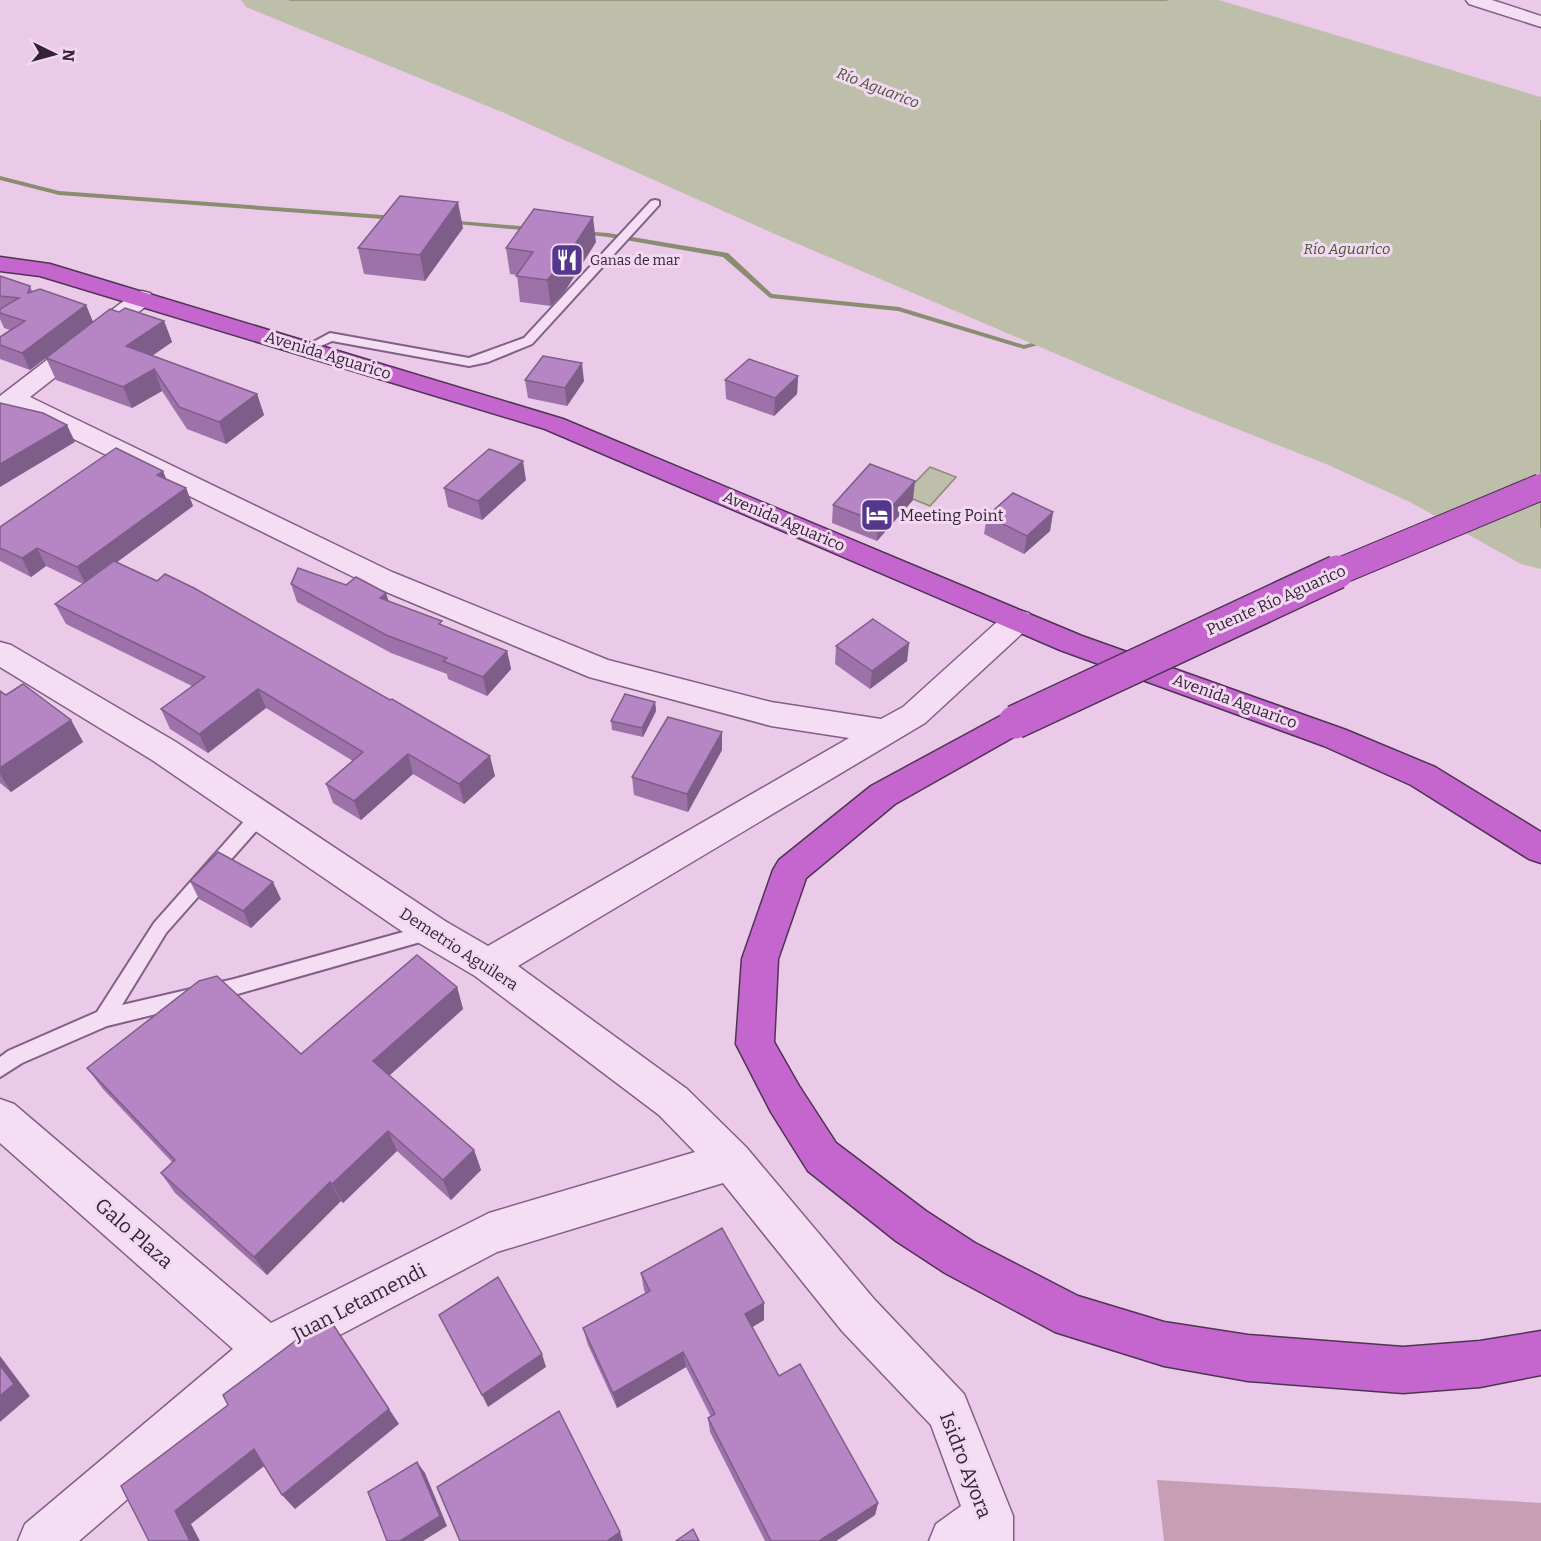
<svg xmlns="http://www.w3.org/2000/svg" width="1541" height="1541" font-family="Bitter,serif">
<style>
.green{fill:#c79fb4}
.water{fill:#bebfaa;stroke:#8a8d71;stroke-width:1.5}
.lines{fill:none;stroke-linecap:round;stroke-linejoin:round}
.stream{fill:#8a8d71;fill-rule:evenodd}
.river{fill:#bebfaa;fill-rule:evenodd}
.lane-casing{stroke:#806085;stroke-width:4}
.street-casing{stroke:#806085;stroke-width:3}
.highway-casing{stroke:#4e3453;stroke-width:3}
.lane{fill:#f5ddf4;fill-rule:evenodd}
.street{fill:#f5ddf4;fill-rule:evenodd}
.highway{fill:#c566ce;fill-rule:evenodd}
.highway-bridge-far1-casing{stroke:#4e3453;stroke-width:28;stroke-linecap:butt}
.highway-bridge-casing{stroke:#4e3453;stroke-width:36;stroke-linecap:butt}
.highway-bridge-far1{stroke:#c566ce;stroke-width:26}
.highway-bridge{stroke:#c566ce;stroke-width:33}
.wall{fill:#9c72a9}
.shaded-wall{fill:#7f5d89}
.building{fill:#b585c4;stroke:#7f5d89;stroke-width:1.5}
.labels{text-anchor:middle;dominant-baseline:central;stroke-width:6;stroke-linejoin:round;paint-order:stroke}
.far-poi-label{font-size:14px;fill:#342237;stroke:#f2d9f1;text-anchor:start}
.far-water-label{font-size:15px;font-style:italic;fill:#4b5533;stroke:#f2d9f1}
.street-label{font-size:16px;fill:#342237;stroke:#f2d9f1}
.poi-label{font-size:16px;fill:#342237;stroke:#f2d9f1;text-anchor:start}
.near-street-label{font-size:20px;fill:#342237;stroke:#f2d9f1}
</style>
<rect width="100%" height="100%" fill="#eacae8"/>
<path class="green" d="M 1157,1480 L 1541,1503 L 1541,1541 L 1164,1541 Z"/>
<g class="water">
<path d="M 258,0 L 1184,0 L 1541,109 L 1541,551 L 1429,490 L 1344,453 L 1186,392 L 792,226 L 515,104 Z"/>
<path d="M 930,467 L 956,477 L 930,506 L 903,495 Z"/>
</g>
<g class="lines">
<g class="stream">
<path d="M 0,176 L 59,191 L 396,216 L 399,218 L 396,220 L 59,195 L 0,180 Z"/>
<path d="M 447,220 L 533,227 L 536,229 L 533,231 L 445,223 L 445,221 Z"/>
<path d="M 582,231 L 608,233 L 728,253 L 772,294 L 899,307 L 1024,345 L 1069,333 L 1073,335 L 1024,349 L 898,311 L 770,298 L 723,257 L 608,237 L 580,234 L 579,233 Z"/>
</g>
<g class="river">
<path d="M 241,0 L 288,0 L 528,96 L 807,217 L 1203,382 L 1362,442 L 1448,478 L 1541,528 L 1541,569 L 1521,564 L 1410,502 L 1326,464 L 1169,402 L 777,235 L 502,112 L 246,7 Z"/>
<path d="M 1167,0 L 1219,0 L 1541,97 L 1541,120 L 1172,7 Z"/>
</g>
<defs>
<g id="lane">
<path d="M 655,200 L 659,201 L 659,205 L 532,344 L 488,362 L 469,366 L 332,341 L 308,352 L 302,348 L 330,333 L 469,358 L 524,338 L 651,201 Z"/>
<path d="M 260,808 L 266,810 L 268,815 L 266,820 L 166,933 L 122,1005 L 234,979 L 432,924 L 438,927 L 441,932 L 438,937 L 234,995 L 107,1026 L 22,1063 L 0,1077 L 0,1057 L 8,1051 L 97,1012 L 154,923 L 254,810 Z"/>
</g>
<g id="street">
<path d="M 1466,0 L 1492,0 L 1541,16 L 1541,27 L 1469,4 Z"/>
<path d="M 142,291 L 150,293 L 154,298 L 150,303 L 30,397 L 392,572 L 608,660 L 771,702 L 881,719 L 903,707 L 1007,613 L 1018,610 L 1029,613 L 1033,620 L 1029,627 L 925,723 L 518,966 L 687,1089 L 746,1147 L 874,1299 L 964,1394 L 1013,1516 L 1013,1541 L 929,1541 L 936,1524 L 961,1506 L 931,1425 L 842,1331 L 723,1183 L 497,1252 L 283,1365 L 79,1541 L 18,1541 L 25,1524 L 233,1349 L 0,1143 L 0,1099 L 14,1104 L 271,1323 L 489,1213 L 695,1152 L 659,1115 L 475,976 L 419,943 L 152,760 L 0,667 L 0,642 L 11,645 L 176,742 L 445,921 L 488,946 L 849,738 L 771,726 L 589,677 L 372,586 L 15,410 L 9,414 L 0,417 L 0,396 L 134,293 Z"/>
</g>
<g id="highway">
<path d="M 0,257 L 50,264 L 563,419 L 1082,636 L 1346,730 L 1435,767 L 1541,832 L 1541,863 L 1529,859 L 1411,785 L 1324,746 L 1060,650 L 545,429 L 40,276 L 0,271 Z"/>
<path d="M 1015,710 L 1026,714 L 1031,722 L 1026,730 L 895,804 L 806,878 L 778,959 L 774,1042 L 799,1086 L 836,1143 L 926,1211 L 975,1243 L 1078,1296 L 1164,1322 L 1248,1335 L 1403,1347 L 1480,1341 L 1541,1331 L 1541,1375 L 1480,1387 L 1403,1393 L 1248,1381 L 1164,1366 L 1055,1332 L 945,1273 L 896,1241 L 808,1171 L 771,1112 L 736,1044 L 742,959 L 773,870 L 779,860 L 871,786 L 1004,714 Z"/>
</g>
</defs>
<use href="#lane" class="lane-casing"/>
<use href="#street" class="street-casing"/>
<use href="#highway" class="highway-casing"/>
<use href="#lane" class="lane"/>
<use href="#street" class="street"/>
<use href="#highway" class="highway"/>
<defs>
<path id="highway-bridge-far1" d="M 1333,574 L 1541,487"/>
<path id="highway-bridge" d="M 1015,722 L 1337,572"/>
</defs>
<use href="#highway-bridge-far1" class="highway-bridge-far1-casing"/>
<use href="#highway-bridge" class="highway-bridge-casing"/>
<use href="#highway-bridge-far1" class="highway-bridge-far1"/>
<use href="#highway-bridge" class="highway-bridge"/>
</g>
<g class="wall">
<path d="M 463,228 L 425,281 L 364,274 L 358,248 Z"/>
<path d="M 596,242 L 565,291 L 551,306 L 520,302 L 517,275 L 510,274 L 506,248 Z"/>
<path d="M 0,276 L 30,286 L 32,291 L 86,305 L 93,322 L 30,370 L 0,359 L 0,337 L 10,330 L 4,328 L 0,319 Z"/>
<path d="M 119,312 L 164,321 L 172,342 L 152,356 L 257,394 L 264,415 L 226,444 L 187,429 L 162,391 L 132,408 L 56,380 L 46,358 Z"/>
<path d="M 798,376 L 797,394 L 774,416 L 726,399 L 725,380 Z"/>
<path d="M 525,380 L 584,381 L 567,406 L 528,398 Z"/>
<path d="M 163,471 L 166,479 L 186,488 L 193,506 L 117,562 L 495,776 L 464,804 L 413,774 L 361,820 L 333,803 L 326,784 L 353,761 L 266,708 L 208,753 L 170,729 L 161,709 L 192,686 L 66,624 L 55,604 L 83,584 L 46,566 L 31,577 L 0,561 L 0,527 Z"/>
<path d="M 526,480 L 482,520 L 448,507 L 444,488 Z"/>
<path d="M 913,500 L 877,541 L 832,523 L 833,505 Z"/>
<path d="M 1053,512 L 1050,531 L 1024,554 L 984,534 L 987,516 Z"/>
<path d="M 291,584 L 389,601 L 443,626 L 507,651 L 511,669 L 487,696 L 448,679 L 447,674 L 391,653 L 297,602 Z"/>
<path d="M 909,643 L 907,661 L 870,689 L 835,664 L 836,646 Z"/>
<path d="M 0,691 L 6,695 L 71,720 L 83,742 L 11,792 L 0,783 Z"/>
<path d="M 655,702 L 656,711 L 643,737 L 612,730 L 611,721 Z"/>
<path d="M 722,732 L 722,750 L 688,812 L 634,795 L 632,777 Z"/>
<path d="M 190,881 L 281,899 L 251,928 L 199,899 Z"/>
<path d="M 457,987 L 463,1009 L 389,1076 L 474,1150 L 481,1170 L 451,1200 L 397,1151 L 343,1203 L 341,1201 L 267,1275 L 175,1193 L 161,1173 L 172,1162 L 103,1089 L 87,1068 L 301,1054 Z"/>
<path d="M 641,1273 L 764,1303 L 764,1320 L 752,1327 L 779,1376 L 878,1503 L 875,1515 L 836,1541 L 765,1541 L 710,1432 L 708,1418 L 711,1417 L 686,1367 L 617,1408 L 588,1345 L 583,1328 L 646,1294 L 644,1290 Z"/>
</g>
<g class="shaded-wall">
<path d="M 458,202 L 463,228 L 425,281 L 420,255 Z"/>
<path d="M 593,217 L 596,242 L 565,291 L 551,306 L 547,280 Z"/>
<path d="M 86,305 L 93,322 L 30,370 L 22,353 Z"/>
<path d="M 164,321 L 172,342 L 134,368 L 126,346 Z"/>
<path d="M 582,363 L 584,381 L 567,406 L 565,388 Z"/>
<path d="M 154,369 L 162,391 L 132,408 L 123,387 Z"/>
<path d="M 798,376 L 797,394 L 774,416 L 775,398 Z"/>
<path d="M 257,394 L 264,415 L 226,444 L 219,422 Z"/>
<path d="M 67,425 L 75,442 L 0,487 L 0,464 Z"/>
<path d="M 523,461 L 526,480 L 482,520 L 478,501 Z"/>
<path d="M 163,471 L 170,489 L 157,475 Z"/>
<path d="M 915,481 L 913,500 L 877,541 L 878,522 Z"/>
<path d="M 186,488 L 193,506 L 86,585 L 77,567 Z"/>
<path d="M 1053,512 L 1050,531 L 1024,554 L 1027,536 Z"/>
<path d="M 37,548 L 46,566 L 31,577 L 22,558 Z"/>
<path d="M 386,593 L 392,611 L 380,598 Z"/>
<path d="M 909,643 L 907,661 L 870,689 L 872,671 Z"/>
<path d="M 507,651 L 511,669 L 487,696 L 483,677 Z"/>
<path d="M 258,689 L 266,708 L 208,753 L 199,734 Z"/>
<path d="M 655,702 L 656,711 L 643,737 L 642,728 Z"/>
<path d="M 71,720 L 83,742 L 11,792 L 0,774 L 0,768 Z"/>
<path d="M 722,732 L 722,750 L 688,812 L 687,794 Z"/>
<path d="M 408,754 L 413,774 L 361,820 L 354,801 Z"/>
<path d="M 490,756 L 495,776 L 464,804 L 459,784 Z"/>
<path d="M 273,882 L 281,899 L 251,928 L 243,911 Z"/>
<path d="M 457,987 L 463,1009 L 382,1082 L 373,1061 Z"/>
<path d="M 388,1131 L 397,1151 L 343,1203 L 332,1184 Z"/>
<path d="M 474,1150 L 481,1170 L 451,1200 L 443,1180 Z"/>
<path d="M 330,1182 L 341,1201 L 267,1275 L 254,1257 Z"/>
<path d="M 764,1303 L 764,1320 L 746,1331 L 745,1314 Z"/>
<path d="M 330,1320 L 399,1424 L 295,1509 L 282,1495 Z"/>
<path d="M 683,1352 L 686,1367 L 617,1408 L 613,1393 Z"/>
<path d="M 542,1354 L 546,1367 L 488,1407 L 482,1395 Z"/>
<path d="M 0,1356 L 30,1396 L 0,1422 Z"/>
<path d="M 254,1449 L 268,1463 L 191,1524 L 200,1541 L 190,1541 L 175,1511 Z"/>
<path d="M 417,1462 L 425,1473 L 447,1526 L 423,1541 L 400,1541 Z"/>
<path d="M 878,1503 L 875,1515 L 836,1541 L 819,1541 Z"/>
<path d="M 620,1532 L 623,1541 L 607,1541 Z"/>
</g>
<g class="building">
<path d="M 400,196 L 458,202 L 420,255 L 358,248 Z"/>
<path d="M 534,209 L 593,217 L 562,264 L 547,280 L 516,276 L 533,252 L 506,248 Z"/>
<path d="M 0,276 L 30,286 L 28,293 L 40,289 L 86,305 L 22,353 L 0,345 L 0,337 L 25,321 L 0,313 L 0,309 L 19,298 L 0,296 Z"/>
<path d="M 125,308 L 164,321 L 126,346 L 257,394 L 219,422 L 179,407 L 154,369 L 123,387 L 46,358 L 110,309 L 119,312 Z"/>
<path d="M 543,356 L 582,363 L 565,388 L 525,380 Z"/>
<path d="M 749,359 L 798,376 L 775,398 L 725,380 Z"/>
<path d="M 0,403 L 43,413 L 67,425 L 0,464 Z"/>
<path d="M 116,448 L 163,471 L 157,475 L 186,488 L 77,567 L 37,548 L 22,558 L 0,548 L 0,527 Z"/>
<path d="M 489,449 L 523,461 L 478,501 L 444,488 Z"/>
<path d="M 870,464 L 915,481 L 878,522 L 833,505 Z"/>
<path d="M 1013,493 L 1053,512 L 1027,536 L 987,516 Z"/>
<path d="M 114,561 L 157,581 L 165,574 L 194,588 L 390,700 L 392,699 L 490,756 L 459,784 L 408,754 L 354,801 L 326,784 L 363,752 L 258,689 L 199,734 L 161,709 L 205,677 L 55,604 Z"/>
<path d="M 298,568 L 346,585 L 356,577 L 386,593 L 380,598 L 442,621 L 439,624 L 507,651 L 483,677 L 443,661 L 447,658 L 386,635 L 291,584 Z"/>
<path d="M 873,619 L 909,643 L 872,671 L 836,646 Z"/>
<path d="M 23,684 L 71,720 L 0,768 L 0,691 L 6,695 Z"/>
<path d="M 625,694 L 655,702 L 642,728 L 611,721 Z"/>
<path d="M 668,717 L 722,732 L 687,794 L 632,777 Z"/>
<path d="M 218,852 L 273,882 L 243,911 L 190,881 Z"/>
<path d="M 417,955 L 457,987 L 373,1061 L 474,1150 L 443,1180 L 388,1131 L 332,1184 L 330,1182 L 254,1257 L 161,1173 L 175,1160 L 87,1068 L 199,981 L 217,976 L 301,1054 Z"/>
<path d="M 722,1228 L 764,1303 L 745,1314 L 779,1376 L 800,1364 L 878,1503 L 819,1541 L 771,1541 L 708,1418 L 715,1414 L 683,1352 L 613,1393 L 583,1328 L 650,1291 L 641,1273 Z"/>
<path d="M 498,1277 L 542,1354 L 482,1395 L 439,1315 Z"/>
<path d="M 330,1320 L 389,1409 L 282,1495 L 254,1449 L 175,1511 L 190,1541 L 149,1541 L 121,1486 L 228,1405 L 223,1395 L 306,1333 Z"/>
<path d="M 0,1365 L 14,1384 L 0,1396 Z"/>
<path d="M 559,1411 L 620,1532 L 607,1541 L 460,1541 L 437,1487 Z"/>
<path d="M 417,1462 L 440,1516 L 400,1541 L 387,1541 L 368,1492 Z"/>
<path d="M 693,1529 L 699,1541 L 676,1541 Z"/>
</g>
<defs>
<symbol id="restaurant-square" viewBox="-11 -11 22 22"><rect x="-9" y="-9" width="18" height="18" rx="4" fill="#55378d" stroke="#f2d9f1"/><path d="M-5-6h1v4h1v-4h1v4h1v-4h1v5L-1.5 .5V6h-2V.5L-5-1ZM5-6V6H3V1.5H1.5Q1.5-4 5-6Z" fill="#fff"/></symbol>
<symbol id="hotel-square" viewBox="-11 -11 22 22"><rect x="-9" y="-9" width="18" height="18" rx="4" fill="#55378d" stroke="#f2d9f1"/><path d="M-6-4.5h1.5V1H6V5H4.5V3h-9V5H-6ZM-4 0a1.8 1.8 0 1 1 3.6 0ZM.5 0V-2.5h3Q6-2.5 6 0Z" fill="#fff"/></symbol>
</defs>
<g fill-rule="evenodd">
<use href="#restaurant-square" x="548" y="241" width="38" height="38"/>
<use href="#hotel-square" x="858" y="496" width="38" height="38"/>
</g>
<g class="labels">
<g class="far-poi-label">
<text x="590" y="260">Ganas de mar</text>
</g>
<g class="far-water-label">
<text transform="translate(878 88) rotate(21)">Río Aguarico</text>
<text x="1347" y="249">Río Aguarico</text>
</g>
<g class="street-label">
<text transform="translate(328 355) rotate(17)">Avenida Aguarico</text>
<text transform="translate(784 521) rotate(23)">Avenida Aguarico</text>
<text transform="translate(1276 600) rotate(-24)">Puente Río Aguarico</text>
<text transform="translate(1235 701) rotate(20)">Avenida Aguarico</text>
<text transform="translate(459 949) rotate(33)">Demetrio Aguilera</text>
</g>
<g class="poi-label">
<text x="900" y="515">Meeting Point</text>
</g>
<g class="near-street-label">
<text transform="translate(134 1233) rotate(41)">Galo Plaza</text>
<text transform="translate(359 1302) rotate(-27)">Juan Letamendi</text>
<text transform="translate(966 1465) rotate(69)">Isidro Ayora</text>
</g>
</g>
<g transform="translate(54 54) rotate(95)" stroke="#f2d9f1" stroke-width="4.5" paint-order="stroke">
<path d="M0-4.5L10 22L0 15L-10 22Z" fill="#342237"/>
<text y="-9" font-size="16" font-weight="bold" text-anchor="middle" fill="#342237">N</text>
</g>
</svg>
